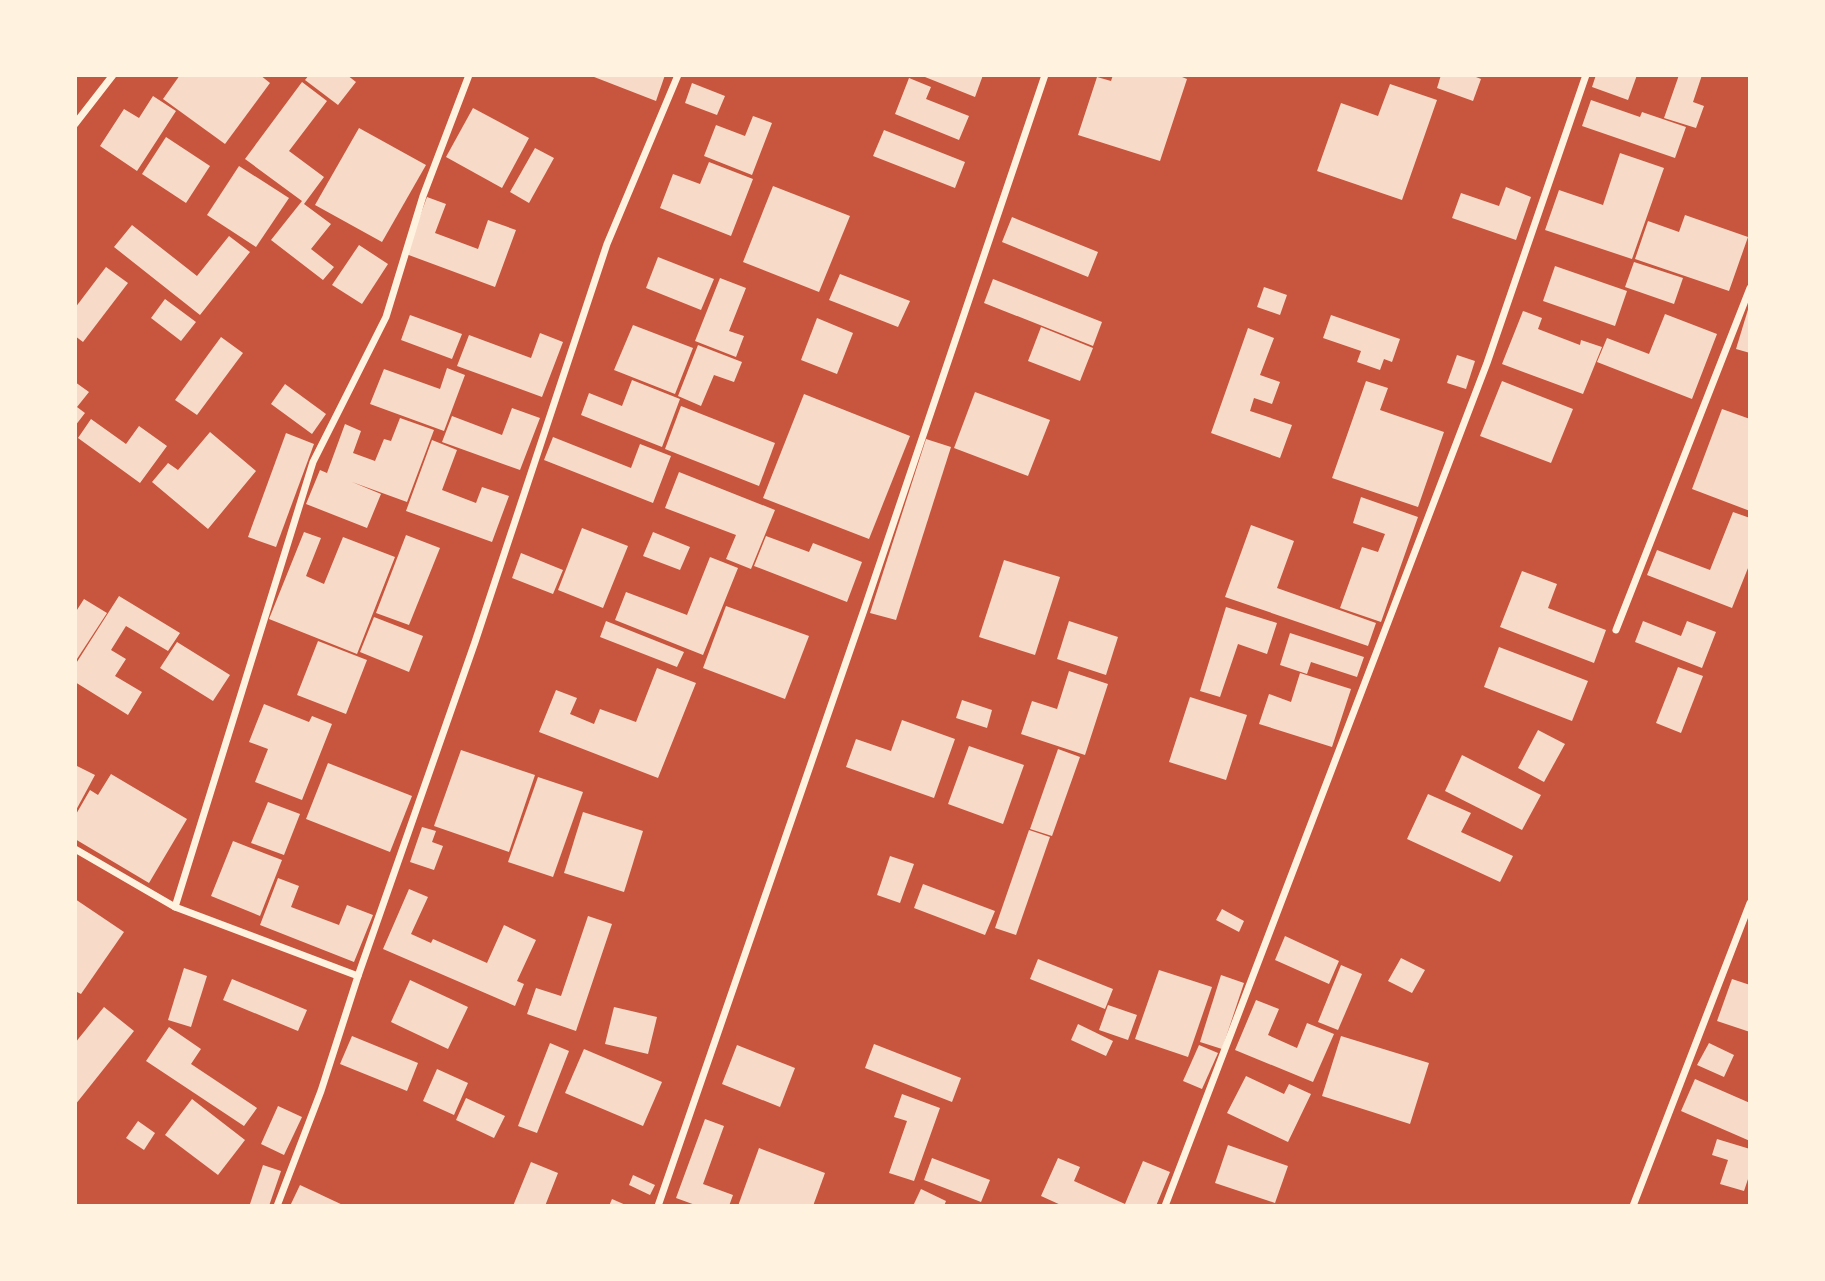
<svg xmlns="http://www.w3.org/2000/svg" width="1825" height="1281" font-family="'PT Sans',sans-serif">
<style>
.building{fill:#f7dbc8}
.lines{fill:none;stroke-linecap:round;stroke-linejoin:round}
.minor{stroke:#fff3e0;stroke-width:7}
</style>
<rect width="100%" height="100%" fill="#c8553d"/>
<g class="building">
<path d="M 180,75 L 260,75 L 270,83 L 225,144 L 163,99 Z"/>
<path d="M 309,75 L 347,75 L 356,82 L 338,105 L 305,80 Z"/>
<path d="M 589,75 L 665,75 L 656,101 Z"/>
<path d="M 920,75 L 983,75 L 975,97 Z"/>
<path d="M 1113,75 L 1177,75 L 1187,79 L 1160,161 L 1078,135 L 1097,77 L 1111,81 Z"/>
<path d="M 1441,75 L 1471,75 L 1481,79 L 1473,101 L 1437,88 Z"/>
<path d="M 1596,75 L 1637,75 L 1628,100 L 1592,87 Z"/>
<path d="M 1679,75 L 1702,75 L 1693,102 L 1704,106 L 1696,128 L 1664,118 Z"/>
<path d="M 909,78 L 931,87 L 926,99 L 969,116 L 959,140 L 895,114 Z"/>
<path d="M 302,82 L 327,101 L 289,151 L 324,177 L 304,204 L 331,224 L 311,249 L 334,267 L 323,280 L 271,240 L 302,201 L 245,159 Z"/>
<path d="M 692,83 L 725,96 L 717,115 L 685,103 Z"/>
<path d="M 1390,84 L 1437,100 L 1402,200 L 1317,171 L 1341,103 L 1378,116 Z"/>
<path d="M 153,96 L 176,111 L 137,171 L 100,146 L 124,109 L 139,118 Z"/>
<path d="M 1591,100 L 1640,117 L 1642,112 L 1686,127 L 1675,158 L 1582,126 Z"/>
<path d="M 473,108 L 529,138 L 502,188 L 446,157 Z"/>
<path d="M 753,116 L 772,123 L 752,175 L 704,156 L 716,125 L 745,136 Z"/>
<path d="M 359,128 L 426,165 L 382,242 L 315,205 Z"/>
<path d="M 884,130 L 965,162 L 955,188 L 873,156 Z"/>
<path d="M 166,137 L 210,166 L 186,203 L 142,174 Z"/>
<path d="M 535,148 L 554,158 L 529,203 L 510,192 Z"/>
<path d="M 1620,153 L 1664,168 L 1632,259 L 1545,230 L 1559,190 L 1603,205 Z"/>
<path d="M 709,162 L 753,179 L 731,236 L 660,208 L 673,174 L 700,184 Z"/>
<path d="M 239,166 L 289,198 L 256,247 L 207,215 Z"/>
<path d="M 773,186 L 850,216 L 819,292 L 743,262 Z"/>
<path d="M 1506,187 L 1531,197 L 1516,240 L 1452,218 L 1461,193 L 1499,206 Z"/>
<path d="M 427,197 L 446,204 L 435,233 L 478,249 L 488,220 L 516,230 L 495,287 L 406,254 Z"/>
<path d="M 1685,215 L 1748,237 L 1729,291 L 1635,259 L 1648,221 L 1679,232 Z"/>
<path d="M 1012,217 L 1098,252 L 1088,277 L 1002,242 Z"/>
<path d="M 132,225 L 197,276 L 229,236 L 250,252 L 200,315 L 114,247 Z"/>
<path d="M 359,245 L 388,264 L 362,304 L 332,285 Z"/>
<path d="M 658,257 L 714,279 L 701,310 L 646,288 Z"/>
<path d="M 1634,262 L 1683,278 L 1674,304 L 1625,287 Z"/>
<path d="M 1555,266 L 1627,291 L 1615,326 L 1543,301 Z"/>
<path d="M 106,267 L 128,283 L 83,342 L 75,336 L 75,308 Z"/>
<path d="M 840,274 L 910,301 L 898,327 L 829,300 Z"/>
<path d="M 720,278 L 746,288 L 729,331 L 744,336 L 736,357 L 695,341 Z"/>
<path d="M 993,279 L 1102,322 L 1093,346 L 984,303 Z"/>
<path d="M 1264,287 L 1287,295 L 1280,315 L 1257,307 Z"/>
<path d="M 165,299 L 196,322 L 181,341 L 151,318 Z"/>
<path d="M 1750,303 L 1750,353 L 1736,349 Z"/>
<path d="M 1523,311 L 1542,318 L 1538,329 L 1580,345 L 1581,340 L 1602,347 L 1583,394 L 1502,364 Z"/>
<path d="M 1665,314 L 1717,334 L 1692,399 L 1597,362 L 1607,338 L 1649,354 Z"/>
<path d="M 410,315 L 462,334 L 452,359 L 401,340 Z"/>
<path d="M 1331,315 L 1400,339 L 1392,362 L 1384,359 L 1380,370 L 1357,362 L 1361,351 L 1323,338 Z"/>
<path d="M 817,318 L 853,333 L 837,374 L 801,360 Z"/>
<path d="M 633,325 L 693,348 L 675,394 L 614,370 Z"/>
<path d="M 1041,327 L 1093,348 L 1080,381 L 1028,361 Z"/>
<path d="M 1248,328 L 1274,338 L 1260,375 L 1280,382 L 1272,404 L 1254,398 L 1250,411 L 1292,425 L 1280,458 L 1211,433 Z"/>
<path d="M 540,333 L 563,342 L 542,397 L 457,366 L 469,335 L 531,358 Z"/>
<path d="M 221,337 L 243,353 L 197,415 L 175,400 Z"/>
<path d="M 698,345 L 742,362 L 734,382 L 714,375 L 701,406 L 678,396 Z"/>
<path d="M 1457,355 L 1475,361 L 1466,389 L 1447,383 Z"/>
<path d="M 447,368 L 465,375 L 444,431 L 370,404 L 384,369 L 440,389 Z"/>
<path d="M 632,380 L 680,399 L 662,447 L 581,415 L 589,393 L 622,406 Z"/>
<path d="M 1366,381 L 1388,388 L 1380,410 L 1444,432 L 1418,507 L 1332,478 Z"/>
<path d="M 1502,381 L 1573,409 L 1551,463 L 1480,436 Z"/>
<path d="M 75,382 L 89,392 L 77,407 L 85,413 L 75,426 Z"/>
<path d="M 285,384 L 326,414 L 312,434 L 271,404 Z"/>
<path d="M 975,392 L 1050,420 L 1028,476 L 954,448 Z"/>
<path d="M 804,394 L 910,436 L 869,539 L 763,498 Z"/>
<path d="M 681,406 L 775,443 L 759,486 L 665,449 Z"/>
<path d="M 512,408 L 540,418 L 520,470 L 442,442 L 452,416 L 502,435 Z"/>
<path d="M 1722,409 L 1750,419 L 1750,511 L 1692,489 Z"/>
<path d="M 400,418 L 434,430 L 407,502 L 352,482 L 381,494 L 367,528 L 306,504 L 320,470 L 327,473 L 345,424 L 361,431 L 353,453 L 375,461 L 384,439 L 391,441 Z"/>
<path d="M 91,419 L 126,444 L 139,426 L 167,446 L 140,483 L 78,438 Z"/>
<path d="M 210,432 L 256,471 L 208,529 L 152,482 L 168,463 L 178,470 Z"/>
<path d="M 286,433 L 314,444 L 276,547 L 248,537 Z"/>
<path d="M 553,437 L 631,468 L 640,444 L 671,456 L 653,503 L 544,460 Z"/>
<path d="M 926,439 L 951,447 L 896,620 L 870,613 Z"/>
<path d="M 432,440 L 457,450 L 442,490 L 476,503 L 482,487 L 509,496 L 492,542 L 406,511 Z"/>
<path d="M 679,472 L 775,510 L 751,569 L 726,559 L 736,535 L 665,508 Z"/>
<path d="M 1361,497 L 1418,517 L 1381,622 L 1340,608 L 1362,547 L 1378,552 L 1385,534 L 1353,523 Z"/>
<path d="M 1733,512 L 1750,518 L 1750,563 L 1732,608 L 1647,575 L 1657,550 L 1710,570 Z"/>
<path d="M 1251,525 L 1294,541 L 1277,588 L 1376,623 L 1368,646 L 1225,597 Z"/>
<path d="M 582,528 L 628,546 L 603,608 L 558,590 Z"/>
<path d="M 304,532 L 321,538 L 306,576 L 324,584 L 343,537 L 395,557 L 357,654 L 269,619 Z"/>
<path d="M 653,532 L 690,547 L 680,570 L 643,556 Z"/>
<path d="M 406,535 L 440,548 L 409,625 L 376,613 Z"/>
<path d="M 766,536 L 809,552 L 813,543 L 862,562 L 847,602 L 754,566 Z"/>
<path d="M 521,553 L 563,570 L 553,594 L 512,578 Z"/>
<path d="M 710,557 L 738,568 L 703,655 L 615,620 L 626,592 L 687,615 Z"/>
<path d="M 1004,560 L 1060,577 L 1035,655 L 979,637 Z"/>
<path d="M 1522,571 L 1557,584 L 1548,608 L 1606,630 L 1594,663 L 1500,627 Z"/>
<path d="M 119,596 L 180,633 L 168,651 L 126,626 L 111,650 L 126,659 L 115,676 L 142,692 L 128,715 L 75,682 L 75,665 Z"/>
<path d="M 84,599 L 107,613 L 75,662 L 75,613 Z"/>
<path d="M 726,606 L 809,636 L 785,699 L 703,668 Z"/>
<path d="M 1226,607 L 1277,623 L 1267,654 L 1238,644 L 1220,697 L 1200,691 Z"/>
<path d="M 374,617 L 423,636 L 409,672 L 360,652 Z"/>
<path d="M 606,621 L 684,652 L 677,667 L 600,637 Z"/>
<path d="M 1069,621 L 1118,637 L 1106,675 L 1057,659 Z"/>
<path d="M 1643,621 L 1681,636 L 1687,621 L 1716,632 L 1702,668 L 1635,642 Z"/>
<path d="M 1290,633 L 1364,657 L 1357,677 L 1311,662 L 1307,674 L 1280,665 Z"/>
<path d="M 318,641 L 367,660 L 346,714 L 297,695 Z"/>
<path d="M 177,642 L 230,675 L 213,701 L 160,668 Z"/>
<path d="M 1499,647 L 1588,681 L 1572,721 L 1484,687 Z"/>
<path d="M 1678,667 L 1703,676 L 1681,733 L 1656,723 Z"/>
<path d="M 657,668 L 696,683 L 658,778 L 539,732 L 556,690 L 577,698 L 570,714 L 594,724 L 600,709 L 636,722 Z"/>
<path d="M 1069,671 L 1108,684 L 1085,755 L 1021,734 L 1032,701 L 1057,709 Z"/>
<path d="M 1300,673 L 1351,689 L 1332,747 L 1259,724 L 1269,694 L 1291,702 Z"/>
<path d="M 1190,697 L 1247,715 L 1226,780 L 1169,762 Z"/>
<path d="M 962,700 L 992,710 L 987,728 L 956,718 Z"/>
<path d="M 264,704 L 309,722 L 312,716 L 332,724 L 302,800 L 255,782 L 268,749 L 249,742 Z"/>
<path d="M 902,720 L 955,739 L 934,798 L 846,767 L 856,739 L 891,751 Z"/>
<path d="M 1538,730 L 1565,744 L 1544,782 L 1518,768 Z"/>
<path d="M 969,746 L 1024,765 L 1003,824 L 948,804 Z"/>
<path d="M 1058,749 L 1080,757 L 1052,836 L 1030,829 Z"/>
<path d="M 461,750 L 535,775 L 509,852 L 434,826 Z"/>
<path d="M 1462,755 L 1541,795 L 1522,830 L 1445,791 Z"/>
<path d="M 328,763 L 412,796 L 390,852 L 306,819 Z"/>
<path d="M 75,765 L 95,775 L 75,812 Z"/>
<path d="M 111,774 L 187,819 L 149,883 L 75,839 L 75,816 L 90,790 L 98,795 Z"/>
<path d="M 538,777 L 583,792 L 553,877 L 508,862 Z"/>
<path d="M 1428,794 L 1471,813 L 1461,832 L 1513,856 L 1500,882 L 1407,839 Z"/>
<path d="M 268,802 L 300,814 L 284,855 L 251,843 Z"/>
<path d="M 583,812 L 643,831 L 624,892 L 564,873 Z"/>
<path d="M 422,827 L 436,831 L 432,842 L 443,846 L 434,870 L 410,862 Z"/>
<path d="M 1029,830 L 1050,837 L 1016,935 L 995,928 Z"/>
<path d="M 233,841 L 282,860 L 260,916 L 211,896 Z"/>
<path d="M 890,856 L 914,864 L 900,903 L 877,895 Z"/>
<path d="M 278,878 L 299,886 L 291,907 L 339,925 L 347,905 L 373,915 L 354,962 L 260,925 Z"/>
<path d="M 923,884 L 995,911 L 985,935 L 914,908 Z"/>
<path d="M 409,889 L 428,897 L 411,934 L 431,943 L 433,939 L 487,963 L 504,925 L 536,940 L 517,981 L 524,984 L 515,1006 L 383,949 Z"/>
<path d="M 75,899 L 124,932 L 81,994 L 75,991 Z"/>
<path d="M 1222,909 L 1244,921 L 1239,932 L 1216,920 Z"/>
<path d="M 588,916 L 612,924 L 576,1031 L 527,1014 L 536,988 L 561,996 Z"/>
<path d="M 1285,936 L 1339,961 L 1329,984 L 1275,960 Z"/>
<path d="M 1401,958 L 1425,970 L 1412,993 L 1388,981 Z"/>
<path d="M 1038,959 L 1113,989 L 1105,1009 L 1030,979 Z"/>
<path d="M 1341,965 L 1362,974 L 1338,1030 L 1318,1022 Z"/>
<path d="M 184,968 L 207,976 L 191,1027 L 168,1020 Z"/>
<path d="M 1159,970 L 1212,987 L 1188,1057 L 1135,1039 Z"/>
<path d="M 1221,975 L 1244,983 L 1222,1049 L 1200,1042 Z"/>
<path d="M 232,979 L 307,1010 L 298,1031 L 223,1000 Z"/>
<path d="M 1732,979 L 1750,985 L 1750,1032 L 1717,1021 Z"/>
<path d="M 410,980 L 468,1007 L 448,1049 L 391,1022 Z"/>
<path d="M 1256,1000 L 1279,1009 L 1268,1035 L 1297,1048 L 1307,1023 L 1334,1034 L 1313,1082 L 1235,1050 Z"/>
<path d="M 1108,1005 L 1137,1015 L 1128,1040 L 1099,1030 Z"/>
<path d="M 104,1007 L 134,1031 L 75,1105 L 75,1043 Z"/>
<path d="M 614,1007 L 657,1017 L 648,1054 L 605,1044 Z"/>
<path d="M 1078,1024 L 1113,1041 L 1106,1056 L 1071,1040 Z"/>
<path d="M 169,1027 L 201,1049 L 191,1064 L 257,1108 L 244,1126 L 146,1061 Z"/>
<path d="M 352,1036 L 418,1063 L 407,1091 L 340,1064 Z"/>
<path d="M 1341,1036 L 1429,1063 L 1410,1124 L 1322,1096 Z"/>
<path d="M 550,1043 L 569,1051 L 537,1133 L 518,1126 Z"/>
<path d="M 1709,1043 L 1734,1055 L 1724,1077 L 1697,1065 Z"/>
<path d="M 874,1044 L 961,1078 L 952,1102 L 865,1068 Z"/>
<path d="M 737,1045 L 795,1068 L 780,1107 L 722,1084 Z"/>
<path d="M 1199,1045 L 1218,1053 L 1202,1089 L 1183,1081 Z"/>
<path d="M 584,1049 L 662,1082 L 643,1126 L 565,1093 Z"/>
<path d="M 437,1069 L 468,1083 L 454,1115 L 423,1101 Z"/>
<path d="M 1246,1076 L 1284,1094 L 1289,1084 L 1311,1094 L 1288,1142 L 1227,1113 Z"/>
<path d="M 1695,1079 L 1750,1103 L 1750,1141 L 1681,1111 Z"/>
<path d="M 902,1094 L 940,1108 L 914,1181 L 889,1173 L 907,1121 L 894,1117 Z"/>
<path d="M 466,1098 L 505,1116 L 494,1138 L 456,1120 Z"/>
<path d="M 192,1099 L 245,1140 L 218,1175 L 165,1135 Z"/>
<path d="M 278,1106 L 302,1117 L 284,1155 L 261,1144 Z"/>
<path d="M 705,1119 L 724,1126 L 703,1184 L 733,1195 L 729,1206 L 698,1206 L 676,1198 Z"/>
<path d="M 138,1121 L 155,1133 L 144,1150 L 126,1138 Z"/>
<path d="M 1717,1139 L 1750,1149 L 1750,1173 L 1744,1191 L 1720,1184 L 1728,1160 L 1712,1155 Z"/>
<path d="M 1228,1145 L 1288,1166 L 1275,1203 L 1215,1183 Z"/>
<path d="M 759,1148 L 825,1173 L 813,1206 L 738,1206 Z"/>
<path d="M 932,1158 L 990,1180 L 981,1202 L 924,1180 Z"/>
<path d="M 1058,1158 L 1080,1167 L 1074,1181 L 1125,1204 L 1143,1161 L 1170,1172 L 1156,1206 L 1063,1206 L 1041,1196 Z"/>
<path d="M 531,1162 L 558,1173 L 545,1206 L 513,1206 Z"/>
<path d="M 263,1165 L 281,1171 L 269,1206 L 255,1206 L 250,1204 Z"/>
<path d="M 633,1175 L 655,1185 L 650,1195 L 629,1185 Z"/>
<path d="M 300,1185 L 345,1206 L 290,1206 Z"/>
<path d="M 921,1189 L 946,1201 L 944,1206 L 913,1206 Z"/>
<path d="M 612,1199 L 628,1206 L 609,1206 Z"/>
</g>
<g class="lines">
<g class="minor">
<path d="M 75,124 L 113,75"/>
<path d="M 1616,630 L 1750,288"/>
<path d="M 75,849 L 175,907 L 358,976"/>
<path d="M 175,907 L 313,462 L 386,317 L 423,196 L 469,75"/>
<path d="M 277,1206 L 321,1091 L 358,976 L 475,642 L 607,244 L 678,75"/>
<path d="M 658,1206 L 864,610 L 1045,75"/>
<path d="M 1165,1206 L 1487,363 L 1586,75"/>
<path d="M 1633,1206 L 1750,903"/>
</g>
</g>
<rect width="1825" height="1281" fill="none" stroke="#fff3e0" stroke-width="154"/>
</svg>
